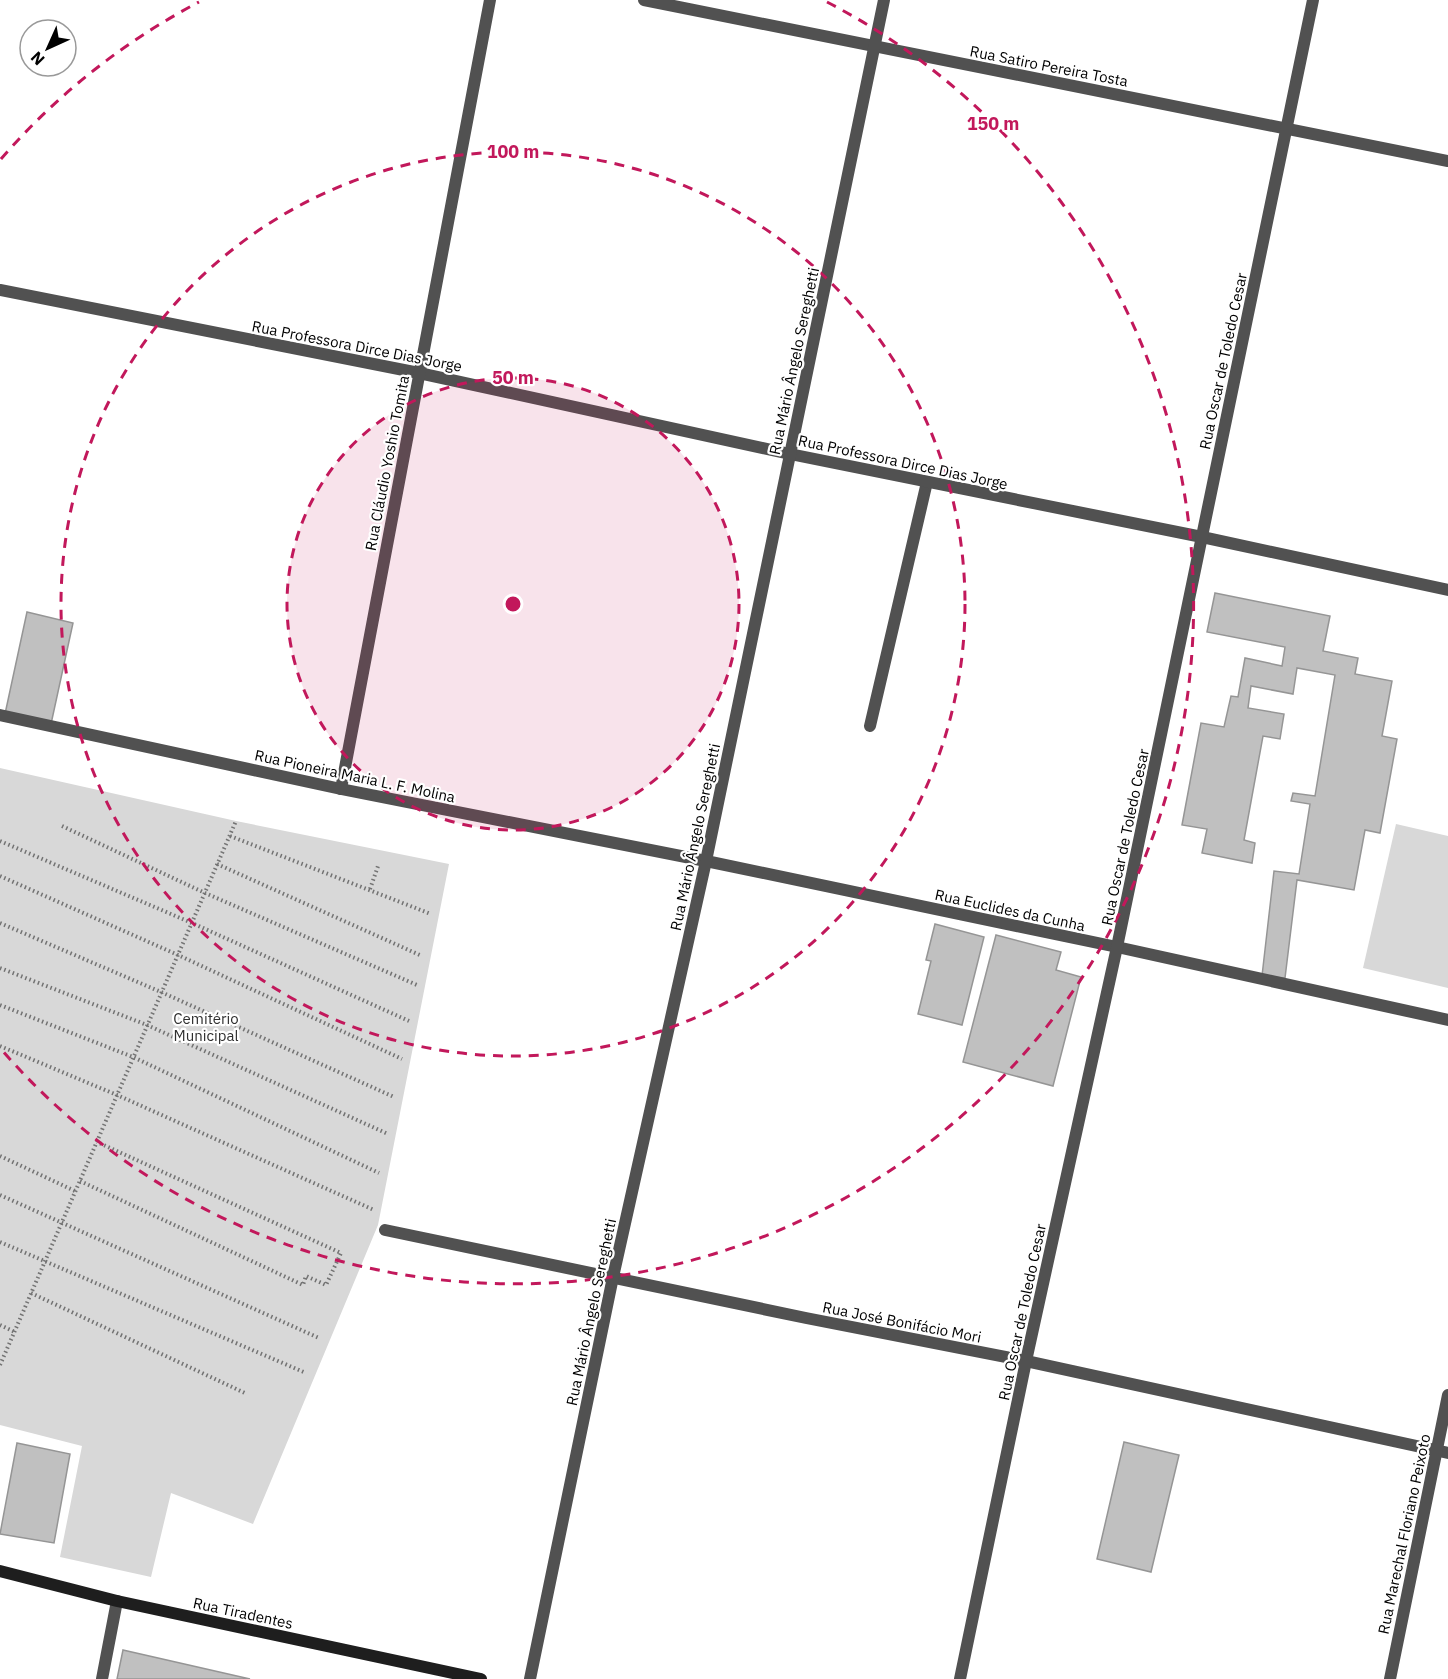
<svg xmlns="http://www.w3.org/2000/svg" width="1448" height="1679" font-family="'IBM Plex Sans',sans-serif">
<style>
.green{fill:#d8d8d8}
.building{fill:#c0c0c0;stroke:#959595;stroke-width:1.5}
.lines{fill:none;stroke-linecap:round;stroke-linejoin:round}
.path{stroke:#737373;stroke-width:4;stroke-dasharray:1.5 3;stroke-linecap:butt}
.service{stroke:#515151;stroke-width:12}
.minor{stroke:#515151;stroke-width:12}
.secondary{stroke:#1e1e1e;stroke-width:12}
.ring{fill:none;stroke:#c2185b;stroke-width:3;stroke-dasharray:10 8}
.labels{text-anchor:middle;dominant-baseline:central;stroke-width:4.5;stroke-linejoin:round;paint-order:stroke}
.street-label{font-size:15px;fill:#000;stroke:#fff}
.park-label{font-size:15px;fill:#2f2f2f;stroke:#fff}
.centre{fill:#c2185b;stroke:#fff;stroke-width:3}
.ring-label{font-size:18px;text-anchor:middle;font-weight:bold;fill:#c2185b;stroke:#fff;stroke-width:4.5;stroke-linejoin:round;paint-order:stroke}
</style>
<rect width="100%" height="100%" fill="#fff"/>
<g class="green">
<path d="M 0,768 L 236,821 L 449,864 L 378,1225 L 253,1524 L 171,1493 L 151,1577 L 60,1557 L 82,1446 L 0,1425 Z"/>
<path d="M 1396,824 L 1448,836 L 1448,988 L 1363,968 Z"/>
</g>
<g class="building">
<path d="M 1215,593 L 1330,616 L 1323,651 L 1358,658 L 1355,674 L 1392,681 L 1382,736 L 1397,739 L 1380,833 L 1365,830 L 1354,890 L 1297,880 L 1285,978 L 1262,976 L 1274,871 L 1299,874 L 1310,804 L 1291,801 L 1293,793 L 1315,796 L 1335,675 L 1297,668 L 1293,694 L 1251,686 L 1248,708 L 1284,714 L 1280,739 L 1263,736 L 1244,840 L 1255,843 L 1252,863 L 1202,853 L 1207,829 L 1182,825 L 1201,723 L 1224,727 L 1231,696 L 1238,697 L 1245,658 L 1282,666 L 1285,647 L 1207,632 Z"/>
<path d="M 27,612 L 73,623 L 51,724 L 5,714 Z"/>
<path d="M 935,924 L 984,937 L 962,1025 L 918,1014 L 931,961 L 926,960 Z"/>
<path d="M 996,935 L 1061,952 L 1056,970 L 1081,977 L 1053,1086 L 963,1062 Z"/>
<path d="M 1124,1442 L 1179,1455 L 1151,1572 L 1097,1559 Z"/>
<path d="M 17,1443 L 70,1454 L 54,1543 L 0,1534 Z"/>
<path d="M 123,1650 L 250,1679 L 117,1679 Z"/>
</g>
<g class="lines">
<g class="path">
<path d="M 62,826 L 205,893 L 417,985"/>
<path d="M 230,836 L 431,914"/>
<path d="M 0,841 L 192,923 L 409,1021"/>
<path d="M 217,864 L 422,956"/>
<path d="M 0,876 L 178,955 L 402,1059"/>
<path d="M 370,889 L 378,866"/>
<path d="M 0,923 L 161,992 L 394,1097"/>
<path d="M 0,968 L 147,1025 L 388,1134"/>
<path d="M 0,1005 L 133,1057 L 379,1173"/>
<path d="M 0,1046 L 117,1095 L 374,1210"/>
<path d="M 0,1156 L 75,1191"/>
<path d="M 80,1181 L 303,1285 L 306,1276 L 326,1285 L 341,1253 L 97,1142"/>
<path d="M 0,1195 L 319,1338"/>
<path d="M 0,1242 L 306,1373"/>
<path d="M 31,1293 L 247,1394"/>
<path d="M 0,1325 L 15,1332"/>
<path d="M 0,1365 L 236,821"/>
</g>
<path class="service" d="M 870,726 L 927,482"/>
<g class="minor">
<path d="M 644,0 L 1448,161"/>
<path d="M 0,290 L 419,373 L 790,454 L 1202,537 L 1448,590"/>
<path d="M 0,715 L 341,789 L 706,861 L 1117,947 L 1448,1020"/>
<path d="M 341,789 L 490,0"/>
<path d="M 385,1230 L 806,1318 L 1026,1361 L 1448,1453"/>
<path d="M 102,1679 L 117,1601"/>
<path d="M 530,1679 L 613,1277 L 706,861 L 884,0"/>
<path d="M 960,1679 L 1026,1361 L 1117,947 L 1313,0"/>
<path d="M 1390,1679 L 1448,1395"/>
</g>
<path class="secondary" d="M 0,1571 L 117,1601 L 481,1679"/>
</g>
<circle cx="513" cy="604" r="226" fill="#c2185b" fill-opacity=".12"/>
<g class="ring">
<circle cx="513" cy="604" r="226"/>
<circle cx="513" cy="604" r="452"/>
<path d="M1 159A679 679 0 0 1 199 2M827 2A679 679 0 1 1 1 1049"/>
</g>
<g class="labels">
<g class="street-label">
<text transform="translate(1049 66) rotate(11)">Rua Satiro Pereira Tosta</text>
<text transform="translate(357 346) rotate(11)">Rua Professora Dirce Dias Jorge</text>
<text transform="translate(794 361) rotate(-78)">Rua Mário Ângelo Sereghetti</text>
<text transform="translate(1223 361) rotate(-78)">Rua Oscar de Toledo Cesar</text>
<text transform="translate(903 462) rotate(12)">Rua Professora Dirce Dias Jorge</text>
<text transform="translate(387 463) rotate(-79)">Rua Cláudio Yoshio Tomita</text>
<text transform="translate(355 776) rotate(12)">Rua Pioneira Maria L. F. Molina</text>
<text transform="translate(695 837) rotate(-78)">Rua Mário Ângelo Sereghetti</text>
<text transform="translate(1125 837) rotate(-78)">Rua Oscar de Toledo Cesar</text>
<text transform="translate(1010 910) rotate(12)">Rua Euclides da Cunha</text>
<text transform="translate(591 1312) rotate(-78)">Rua Mário Ângelo Sereghetti</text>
<text transform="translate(1022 1312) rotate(-78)">Rua Oscar de Toledo Cesar</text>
<text transform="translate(902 1322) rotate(11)">Rua José Bonifácio Mori</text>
<text transform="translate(1404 1534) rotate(-78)">Rua Marechal Floriano Peixoto</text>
<text transform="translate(243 1613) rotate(12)">Rua Tiradentes</text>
</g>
<g class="park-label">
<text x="206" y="1018">Cemitério<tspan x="206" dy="17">Municipal</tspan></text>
</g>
</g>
<circle cx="513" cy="604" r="9" class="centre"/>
<g class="ring-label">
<text x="993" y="130">150 m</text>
<text x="513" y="158">100 m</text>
<text x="513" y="384">50 m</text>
</g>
<g transform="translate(48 48) rotate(225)"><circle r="28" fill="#ffffff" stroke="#999999" stroke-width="1.5"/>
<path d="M0-4.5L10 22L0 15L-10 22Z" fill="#000000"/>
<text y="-9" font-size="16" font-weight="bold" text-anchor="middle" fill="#000000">N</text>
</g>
</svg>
